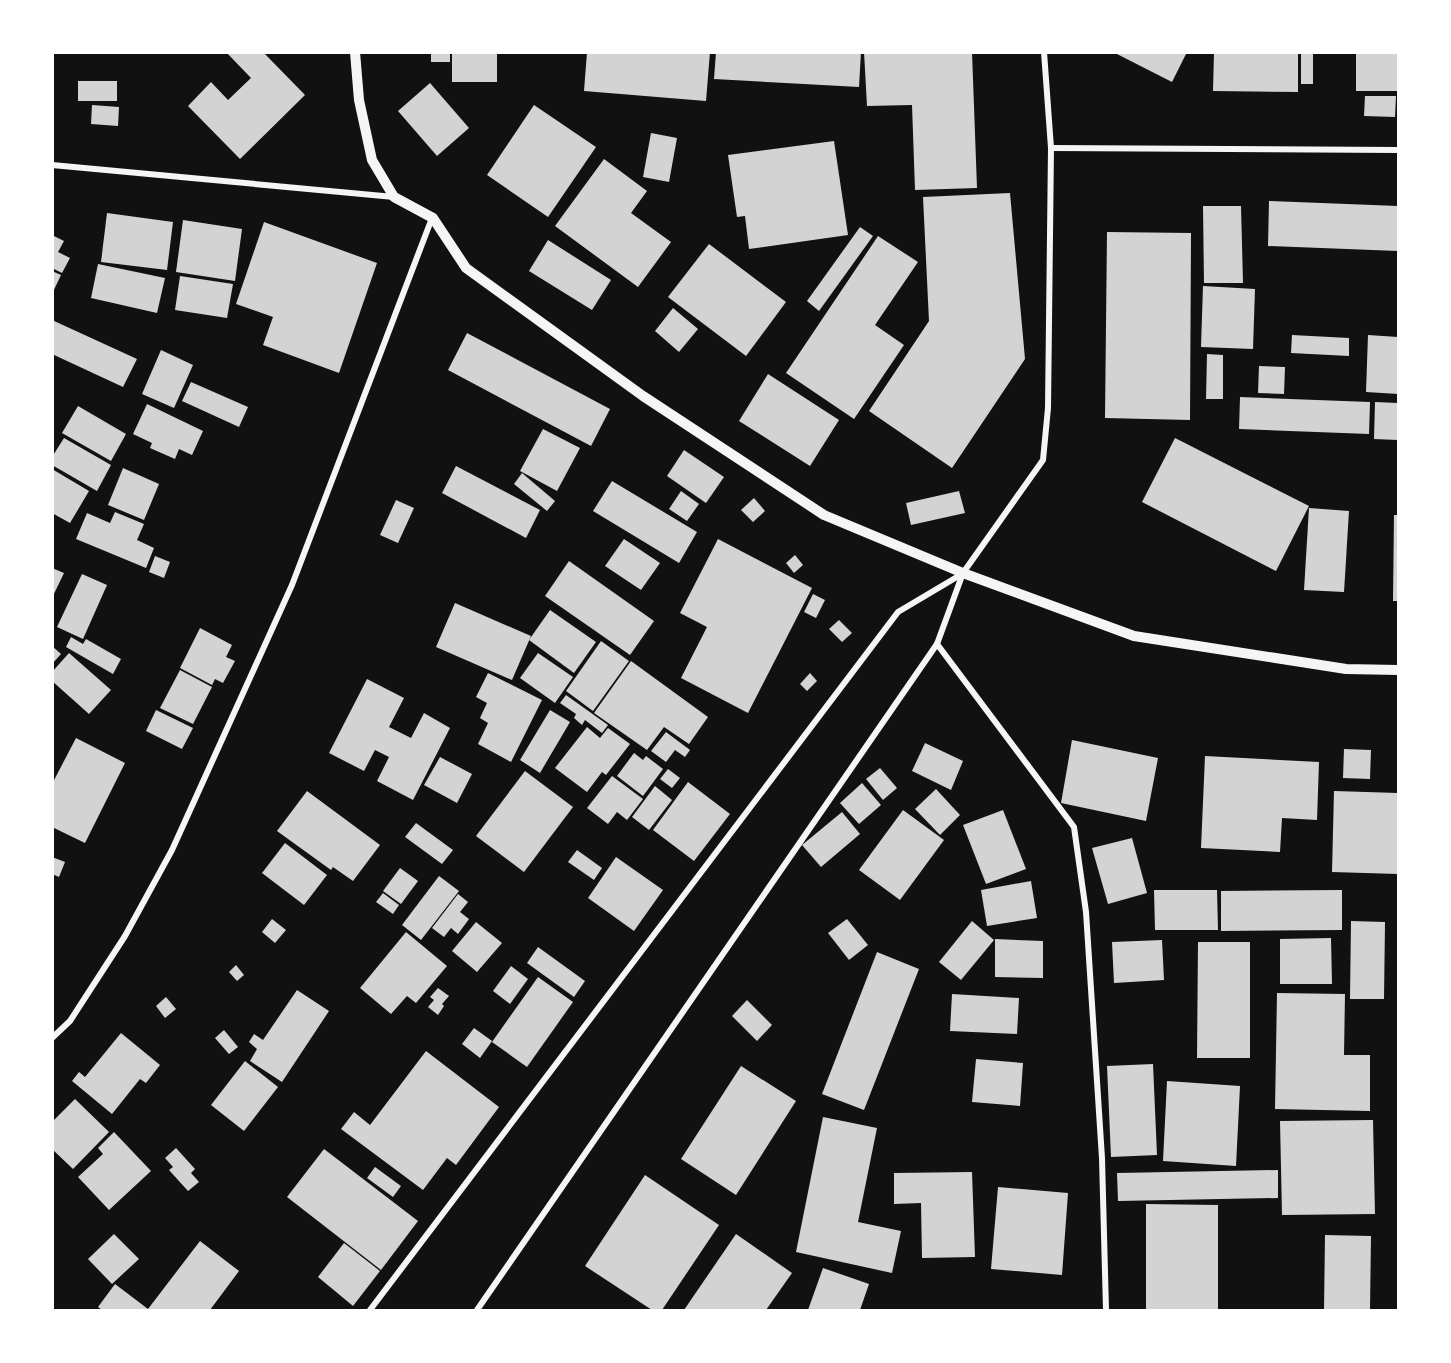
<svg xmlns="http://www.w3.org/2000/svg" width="1451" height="1363" font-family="'PT Sans Narrow',sans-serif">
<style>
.building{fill:#d3d3d3}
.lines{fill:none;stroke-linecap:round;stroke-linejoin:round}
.minor{stroke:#f5f5f5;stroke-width:6}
.tertiary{stroke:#f5f5f5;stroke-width:10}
</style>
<rect width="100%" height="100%" fill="#111"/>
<g class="building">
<path d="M 226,52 L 263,52 L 305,95 L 240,159 L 188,106 L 211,82 L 228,100 L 251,78 Z"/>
<rect x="431" y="52" width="19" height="10"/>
<rect x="452" y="52" width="45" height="30"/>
<path d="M 587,52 L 710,52 L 706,101 L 584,91 Z"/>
<path d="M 716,52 L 861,52 L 859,87 L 714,79 Z"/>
<path d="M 864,52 L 972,52 L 977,188 L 915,190 L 912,105 L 867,106 Z"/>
<path d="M 1113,52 L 1187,52 L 1172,82 Z"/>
<path d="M 1214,52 L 1298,53 L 1298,92 L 1213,91 Z"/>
<rect x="1301" y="52" width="12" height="32"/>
<rect x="1356" y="52" width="42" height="39"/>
<rect x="78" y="81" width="39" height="20"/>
<path d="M 430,83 L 469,128 L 437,156 L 398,111 Z"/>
<path d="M 1365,96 L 1396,96 L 1395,117 L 1364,116 Z"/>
<path d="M 92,105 L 119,107 L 118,126 L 91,124 Z"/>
<path d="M 534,105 L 596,147 L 548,217 L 487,175 Z"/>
<path d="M 651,133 L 677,138 L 669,182 L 643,177 Z"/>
<path d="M 834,141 L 848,235 L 749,249 L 745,216 L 737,217 L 728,155 Z"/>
<path d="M 604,159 L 647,191 L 631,213 L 671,242 L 638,287 L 555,226 Z"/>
<path d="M 1010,193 L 1025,359 L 952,468 L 869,411 L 929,321 L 923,197 Z"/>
<path d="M 1269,201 L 1398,206 L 1398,251 L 1268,246 Z"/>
<path d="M 1203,206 L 1241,206 L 1243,283 L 1204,283 Z"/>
<path d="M 107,213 L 173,222 L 167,270 L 101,262 Z"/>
<path d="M 183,220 L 242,229 L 235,281 L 176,272 Z"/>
<path d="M 264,222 L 377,263 L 339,373 L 263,345 L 273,317 L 236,304 Z"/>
<path d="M 860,227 L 873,236 L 819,311 L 807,301 Z"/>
<path d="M 1107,232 L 1191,233 L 1190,420 L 1105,418 Z"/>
<path d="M 52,235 L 64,241 L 58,252 L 70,258 L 62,273 L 52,268 Z"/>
<path d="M 878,236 L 918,262 L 875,325 L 904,345 L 854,419 L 786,373 Z"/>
<path d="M 548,240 L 611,280 L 592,310 L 529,271 Z"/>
<path d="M 709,244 L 786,302 L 746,356 L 668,297 Z"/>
<path d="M 98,264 L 165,278 L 157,313 L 91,298 Z"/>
<path d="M 52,271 L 61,275 L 52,294 Z"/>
<path d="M 180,276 L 233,284 L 227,318 L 175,310 Z"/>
<path d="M 1203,286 L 1255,289 L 1253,349 L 1201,347 Z"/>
<path d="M 673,308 L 698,329 L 679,352 L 655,331 Z"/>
<path d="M 52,320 L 137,359 L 123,387 L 52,354 Z"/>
<path d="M 467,333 L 610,409 L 591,446 L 448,370 Z"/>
<path d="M 1292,335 L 1349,338 L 1349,356 L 1291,353 Z"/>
<path d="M 1368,335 L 1398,337 L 1398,394 L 1366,392 Z"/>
<path d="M 161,350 L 193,365 L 174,408 L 142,394 Z"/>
<path d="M 1207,354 L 1223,355 L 1223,399 L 1206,399 Z"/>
<path d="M 1259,366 L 1285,367 L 1284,394 L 1258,393 Z"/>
<path d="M 768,374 L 839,420 L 810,466 L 739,421 Z"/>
<path d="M 191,382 L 248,407 L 239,427 L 182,401 Z"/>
<path d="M 1240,397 L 1370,402 L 1369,434 L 1239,429 Z"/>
<path d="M 1375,402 L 1398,403 L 1398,440 L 1374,439 Z"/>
<path d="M 147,404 L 203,431 L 192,455 L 179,449 L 175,459 L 150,448 L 152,443 L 133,434 Z"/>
<path d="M 78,406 L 126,434 L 111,461 L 62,433 Z"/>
<path d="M 543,429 L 580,448 L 557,491 L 520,471 Z"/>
<path d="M 64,438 L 111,465 L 97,491 L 52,465 L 52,457 Z"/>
<path d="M 1175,438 L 1309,506 L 1276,571 L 1142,502 Z"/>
<path d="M 684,450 L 724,477 L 706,503 L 667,476 Z"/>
<path d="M 456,466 L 540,510 L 526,538 L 442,493 Z"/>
<path d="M 123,468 L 159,484 L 144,520 L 108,505 Z"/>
<path d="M 52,469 L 89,491 L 70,523 L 52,513 Z"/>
<path d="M 522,473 L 555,501 L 547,511 L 514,484 Z"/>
<path d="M 612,481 L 697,532 L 679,563 L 593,511 Z"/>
<path d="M 681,491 L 699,504 L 687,521 L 669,509 Z"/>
<path d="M 959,491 L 965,513 L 911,525 L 906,503 Z"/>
<path d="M 754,498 L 765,511 L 753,522 L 741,510 Z"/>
<path d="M 396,500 L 414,508 L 398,543 L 380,535 Z"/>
<path d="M 1309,508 L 1349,511 L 1344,592 L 1304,590 Z"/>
<path d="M 115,512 L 144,524 L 137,540 L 154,548 L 146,568 L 76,539 L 87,513 L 110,523 Z"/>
<path d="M 1394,515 L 1398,515 L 1398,601 L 1393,601 Z"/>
<path d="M 624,539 L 660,563 L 641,590 L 605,566 Z"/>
<path d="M 718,539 L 812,588 L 748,713 L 681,678 L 707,627 L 680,613 Z"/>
<path d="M 795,555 L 803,565 L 794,573 L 786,563 Z"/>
<path d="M 155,556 L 170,562 L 164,578 L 149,572 Z"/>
<path d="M 569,561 L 654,621 L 630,655 L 545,596 Z"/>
<path d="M 52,568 L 64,573 L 52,598 Z"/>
<path d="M 82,574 L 107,585 L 83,639 L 57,627 Z"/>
<path d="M 813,594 L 825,600 L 816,618 L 804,612 Z"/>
<path d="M 455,603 L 531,636 L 512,680 L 436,647 Z"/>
<path d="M 550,610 L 596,642 L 574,673 L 529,640 Z"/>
<path d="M 839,620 L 852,633 L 842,642 L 829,629 Z"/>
<path d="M 200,628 L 232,645 L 226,657 L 235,661 L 223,683 L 215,679 L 212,685 L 180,668 Z"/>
<path d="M 71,637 L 83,644 L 86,639 L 121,659 L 113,674 L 66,647 Z"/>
<path d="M 601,641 L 629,661 L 593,711 L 566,691 Z"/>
<path d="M 52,646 L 61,654 L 52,664 Z"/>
<path d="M 69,653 L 111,690 L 89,714 L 52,681 L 52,672 Z"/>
<path d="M 538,653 L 573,677 L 555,703 L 520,678 Z"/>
<path d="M 631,661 L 708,717 L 689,744 L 664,727 L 647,750 L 594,713 Z"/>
<path d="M 180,670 L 212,687 L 193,724 L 160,708 Z"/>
<path d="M 488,673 L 542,700 L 511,762 L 478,744 L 488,723 L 480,718 L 487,703 L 476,697 Z"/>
<path d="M 810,673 L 817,681 L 807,691 L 800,684 Z"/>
<path d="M 367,679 L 404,698 L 389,727 L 411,738 L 424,713 L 450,728 L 413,800 L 377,781 L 389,757 L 375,750 L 364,771 L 329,753 Z"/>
<path d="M 566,695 L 608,725 L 602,733 L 585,720 L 582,725 L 574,718 L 576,714 L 560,703 Z"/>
<path d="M 156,710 L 193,728 L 182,749 L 146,731 Z"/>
<path d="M 550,710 L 570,722 L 540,773 L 520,760 Z"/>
<path d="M 587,727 L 600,738 L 608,728 L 630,744 L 606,775 L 602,772 L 587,792 L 555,768 Z"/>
<path d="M 666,732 L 690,750 L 685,757 L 675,750 L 666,762 L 651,751 Z"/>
<path d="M 76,738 L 125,763 L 85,843 L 52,827 L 52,784 Z"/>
<path d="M 1072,740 L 1158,758 L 1146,821 L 1061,803 Z"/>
<path d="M 925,743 L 963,761 L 951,790 L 912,771 Z"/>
<path d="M 1344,749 L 1371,750 L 1370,779 L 1343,778 Z"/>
<path d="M 634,753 L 643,760 L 646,756 L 663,769 L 643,796 L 617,776 Z"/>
<path d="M 1205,756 L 1319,762 L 1317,820 L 1282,818 L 1280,852 L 1201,848 Z"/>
<path d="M 440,757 L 472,774 L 457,803 L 424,785 Z"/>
<path d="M 880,768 L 897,788 L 883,800 L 866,779 Z"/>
<path d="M 668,769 L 680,778 L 672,788 L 660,779 Z"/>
<path d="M 525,771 L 573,807 L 524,872 L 476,836 Z"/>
<path d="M 612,776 L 643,799 L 627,820 L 617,812 L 608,824 L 587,808 Z"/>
<path d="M 688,782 L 730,814 L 694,861 L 653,830 Z"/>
<path d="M 862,783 L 881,805 L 859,824 L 840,803 Z"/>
<path d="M 655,786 L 672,800 L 649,830 L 632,817 Z"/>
<path d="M 936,789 L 960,815 L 940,835 L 915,809 Z"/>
<path d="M 307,791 L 380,845 L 353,881 L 333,867 L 331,870 L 277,831 Z"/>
<path d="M 1334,791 L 1398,793 L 1398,874 L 1332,872 Z"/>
<path d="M 903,810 L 944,840 L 900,900 L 859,870 Z"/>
<path d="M 1003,810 L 1026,869 L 986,884 L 963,825 Z"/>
<path d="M 842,812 L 860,834 L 821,867 L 802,845 Z"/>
<path d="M 416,823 L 453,850 L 442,864 L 405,837 Z"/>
<path d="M 1132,838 L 1147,893 L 1108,904 L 1092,848 Z"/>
<path d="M 285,843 L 327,875 L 304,905 L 262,873 Z"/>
<path d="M 577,850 L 602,868 L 594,880 L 568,862 Z"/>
<path d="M 52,857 L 65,862 L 59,877 L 52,874 Z"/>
<path d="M 616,857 L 663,890 L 634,931 L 588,898 Z"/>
<path d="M 400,868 L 418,881 L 401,904 L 383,891 Z"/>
<path d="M 439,876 L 459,891 L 421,940 L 402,925 Z"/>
<path d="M 1031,881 L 1037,918 L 987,926 L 981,890 Z"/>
<path d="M 1154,890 L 1217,890 L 1218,930 L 1155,930 Z"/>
<path d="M 1342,890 L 1342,930 L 1221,931 L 1221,891 Z"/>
<path d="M 383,893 L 399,905 L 393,914 L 376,902 Z"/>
<path d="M 458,894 L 468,902 L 460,912 L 469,919 L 458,934 L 451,928 L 444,937 L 432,928 Z"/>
<path d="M 272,919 L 286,930 L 275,943 L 262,932 Z"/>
<path d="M 847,919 L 868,945 L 849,960 L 828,933 Z"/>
<path d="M 972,921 L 994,940 L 961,980 L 939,962 Z"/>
<path d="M 1351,921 L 1385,922 L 1384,999 L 1350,999 Z"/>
<path d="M 476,922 L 502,943 L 477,972 L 452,951 Z"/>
<path d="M 406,932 L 447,966 L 416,1003 L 407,996 L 391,1014 L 360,988 Z"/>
<path d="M 1331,938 L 1332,984 L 1280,984 L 1280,939 Z"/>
<path d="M 995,939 L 1043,941 L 1043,978 L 995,977 Z"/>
<path d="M 1162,940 L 1164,980 L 1114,983 L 1112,942 Z"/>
<path d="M 1198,942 L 1250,942 L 1250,1058 L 1197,1058 Z"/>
<path d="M 538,947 L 585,981 L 574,997 L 527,963 Z"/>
<path d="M 877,952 L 919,969 L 864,1110 L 822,1094 Z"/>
<path d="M 236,965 L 244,975 L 237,981 L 229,972 Z"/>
<path d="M 511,966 L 528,979 L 510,1004 L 493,991 Z"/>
<path d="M 538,977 L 573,1002 L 527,1067 L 492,1042 Z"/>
<path d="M 438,988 L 449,996 L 442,1004 L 444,1006 L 438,1015 L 428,1007 L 434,1000 L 430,997 Z"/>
<path d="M 297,990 L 329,1011 L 282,1082 L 250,1061 L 257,1049 L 249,1042 L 254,1034 L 263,1040 Z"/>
<path d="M 1277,993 L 1345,994 L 1344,1055 L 1370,1055 L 1370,1111 L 1275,1109 Z"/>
<path d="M 952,994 L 1019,998 L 1017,1034 L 950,1031 Z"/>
<path d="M 166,997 L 176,1009 L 165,1018 L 156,1006 Z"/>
<path d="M 747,1000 L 772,1025 L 757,1041 L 732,1016 Z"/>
<path d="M 474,1028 L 492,1041 L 480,1058 L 462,1044 Z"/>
<path d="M 224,1030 L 238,1047 L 229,1054 L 215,1038 Z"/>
<path d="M 121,1033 L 160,1065 L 146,1083 L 140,1079 L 112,1114 L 72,1081 L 79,1072 L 85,1077 Z"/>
<path d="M 426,1051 L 499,1107 L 456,1165 L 447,1158 L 423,1190 L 341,1129 L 354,1112 L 370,1125 Z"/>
<path d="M 976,1059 L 1023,1063 L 1020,1106 L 972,1102 Z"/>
<path d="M 245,1061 L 278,1087 L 244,1131 L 211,1105 Z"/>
<path d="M 1153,1064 L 1157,1155 L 1111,1157 L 1107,1066 Z"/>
<path d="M 741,1066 L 796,1101 L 736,1195 L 681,1159 Z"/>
<path d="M 1167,1081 L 1240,1086 L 1236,1166 L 1163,1161 Z"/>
<path d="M 75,1099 L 109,1132 L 73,1169 L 52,1149 L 52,1122 Z"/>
<path d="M 823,1117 L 877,1128 L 858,1222 L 901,1231 L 892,1273 L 796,1252 Z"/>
<path d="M 1373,1120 L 1375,1214 L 1282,1215 L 1280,1121 Z"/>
<path d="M 114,1132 L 151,1171 L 109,1210 L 78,1177 L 103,1154 L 98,1148 Z"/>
<path d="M 176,1148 L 195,1169 L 191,1173 L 199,1182 L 188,1191 L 169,1170 L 173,1167 L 165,1158 Z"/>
<path d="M 324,1149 L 418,1221 L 381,1270 L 287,1197 Z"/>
<path d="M 375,1167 L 401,1186 L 393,1197 L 367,1178 Z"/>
<path d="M 1278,1170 L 1278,1198 L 1118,1201 L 1117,1173 Z"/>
<path d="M 972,1172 L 975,1257 L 922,1258 L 921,1203 L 894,1204 L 894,1173 Z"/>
<path d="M 645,1175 L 719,1225 L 662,1310 L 652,1310 L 585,1266 Z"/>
<path d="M 998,1187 L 1068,1193 L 1062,1275 L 991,1269 Z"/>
<path d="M 1146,1204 L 1218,1205 L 1218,1310 L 1146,1310 Z"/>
<path d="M 114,1234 L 139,1259 L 112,1284 L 88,1259 Z"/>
<path d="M 736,1234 L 792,1273 L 766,1310 L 684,1310 Z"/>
<path d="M 1325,1235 L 1371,1236 L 1370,1310 L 1324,1310 Z"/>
<path d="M 200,1241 L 239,1271 L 210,1310 L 102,1310 L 98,1307 L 115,1284 L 148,1309 Z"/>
<path d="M 344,1243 L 380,1271 L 353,1306 L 318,1277 Z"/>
<path d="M 823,1268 L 869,1284 L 860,1310 L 808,1310 Z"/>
</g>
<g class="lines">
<g class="minor">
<path d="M 1051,148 L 1398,150"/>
<path d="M 52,165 L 394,197"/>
<path d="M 937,644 L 1074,827 L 1086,912 L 1102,1158 L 1106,1310"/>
<path d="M 52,1038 L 70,1021 L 125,936 L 172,850 L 292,585 L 432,218"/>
<path d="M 370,1310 L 898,612 L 962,574"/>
<path d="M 477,1310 L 937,644 L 963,573 L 1043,460 L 1048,408 L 1051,148 L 1044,52"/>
</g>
<path class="tertiary" d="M 355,52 L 359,100 L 372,160 L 394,197 L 433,218 L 466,268 L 643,396 L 824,515 L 963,573 L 1134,636 L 1346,669 L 1398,670"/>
</g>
<rect width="1451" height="1363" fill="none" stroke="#ffffff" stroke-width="108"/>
</svg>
